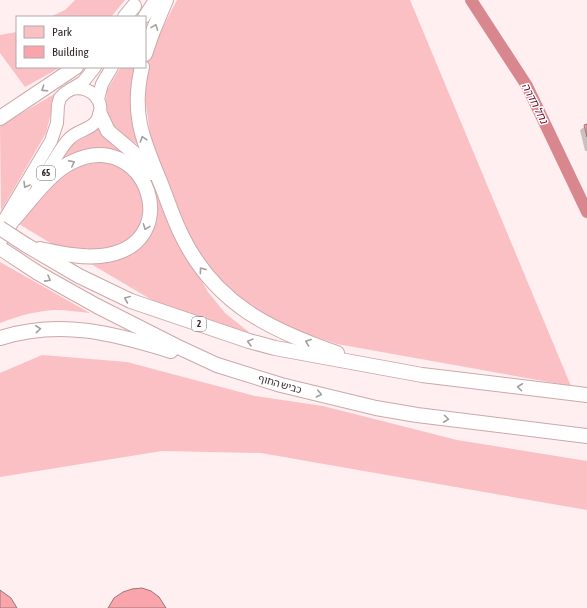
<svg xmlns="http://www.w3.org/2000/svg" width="587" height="608" font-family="'Asap Condensed','Noto Sans Hebrew',sans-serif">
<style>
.green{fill:#fbc0c4}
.shadow{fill:#0003}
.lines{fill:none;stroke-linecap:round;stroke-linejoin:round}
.river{stroke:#d9878e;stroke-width:12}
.building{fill:#faa4ab;stroke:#997779}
.trunk-casing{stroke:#cca8aa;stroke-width:14}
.motorway-casing{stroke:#cca8aa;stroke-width:16}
.trunk{stroke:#fff;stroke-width:12}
.motorway{stroke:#fff;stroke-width:14}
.motorway-bridge-casing{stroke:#cca8aa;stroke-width:16;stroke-linecap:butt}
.motorway-bridge{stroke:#fff;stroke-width:14}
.oneway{stroke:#a49e9e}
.labels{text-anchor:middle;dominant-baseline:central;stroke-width:3;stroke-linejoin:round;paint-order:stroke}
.shield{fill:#fff;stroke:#726868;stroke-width:1}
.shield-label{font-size:9px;font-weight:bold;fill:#352728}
.street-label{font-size:10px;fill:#352728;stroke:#fff}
.water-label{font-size:11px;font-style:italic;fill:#710c26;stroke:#fff}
</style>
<rect width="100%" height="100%" fill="#ffeff0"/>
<g class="green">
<path d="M 75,0 L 125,0 L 111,17 L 50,17 L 65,10 Z"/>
<path d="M 177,0 L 410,0 L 571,386 L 337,344 L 298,331 L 257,313 L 224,286 L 191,242 L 151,140 L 145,98 L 147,63 L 152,48 Z"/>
<path d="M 17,32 L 17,67 L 61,67 L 25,87 L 0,53 L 0,35 Z"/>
<path d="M 121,67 L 136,67 L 130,101 L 132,123 L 138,145 L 115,129 L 109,121 L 108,115 L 106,100 L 107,90 Z"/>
<path d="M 56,93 L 51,103 L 51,113 L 46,133 L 1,211 L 0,126 Z"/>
<path d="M 97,124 L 151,179 L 161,198 L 182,246 L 208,292 L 225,313 L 250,333 L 227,330 L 152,300 L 86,261 L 101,261 L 154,217 L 124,157 L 53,170 L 77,137 Z"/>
<path d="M 104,161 L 127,169 L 145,199 L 142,225 L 125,244 L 100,251 L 69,248 L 52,244 L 19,224 L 48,189 L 72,168 Z"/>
<path d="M 0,262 L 90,313 C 78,312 67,310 55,310 C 36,311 18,316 0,323 Z"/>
<path d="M 42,355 L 127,362 L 255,396 L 323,406 L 457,440 L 587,461 L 587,510 L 261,453 L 162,451 L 0,477 L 0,373 Z"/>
</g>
<path class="shadow" d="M 587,125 L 587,151 L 585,151 L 580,130 Z"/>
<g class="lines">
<path class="river" d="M 471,0 L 527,86 L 587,212"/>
</g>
<g class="building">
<path d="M 587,124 L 587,137 L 584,125 Z"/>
<path d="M 142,588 L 151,591 L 159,597 L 166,608 L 108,608 L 114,598 L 123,592 L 132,589 Z"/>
<path d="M 0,590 L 11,598 L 17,608 L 0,608 Z"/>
</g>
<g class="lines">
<defs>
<g id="trunk">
<path d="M 144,17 L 155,0"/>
<path d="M 98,99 L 102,84 L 112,67"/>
<path d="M 38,185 C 43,177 48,170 53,162 C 58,154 63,145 69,139 C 77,130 91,130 97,120 C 108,101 90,85 71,89"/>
<path d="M 3,222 L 51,141 L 57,123 L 58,105 L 60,98 L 65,93 L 83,82 L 95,67"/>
<path d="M 0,242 L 19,212"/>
</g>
<g id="motorway">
<path d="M 125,17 L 134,6"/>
<path d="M 145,54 L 153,31 L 166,0"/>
<path d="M 142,67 C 131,112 142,138 159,179 C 167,198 173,219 183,238 C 216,304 270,330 337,353"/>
<path d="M 100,114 L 108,131 L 140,158 L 151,173"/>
<path d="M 0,118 L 76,67"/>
<path d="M 14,219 C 30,201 49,174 70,163 C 146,123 190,247 100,256 C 80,258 60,253 40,249"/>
<path d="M 26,245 L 79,276 L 131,301 L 249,341 L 275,348 L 422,375 L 587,395"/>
<path d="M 0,248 L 38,273 L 97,306 L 176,346 L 217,365 L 281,385 L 376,408 L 417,415 L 587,436"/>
<path d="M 0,338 C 60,319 113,333 171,351"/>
</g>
</defs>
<use href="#trunk" class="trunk-casing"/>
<use href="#motorway" class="motorway-casing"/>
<use href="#trunk" class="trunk"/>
<use href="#motorway" class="motorway"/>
<defs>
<path id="motorway-bridge" d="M 0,228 L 26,245"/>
</defs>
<use href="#motorway-bridge" class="motorway-bridge-casing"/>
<use href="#motorway-bridge" class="motorway-bridge"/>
</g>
<defs><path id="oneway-chevron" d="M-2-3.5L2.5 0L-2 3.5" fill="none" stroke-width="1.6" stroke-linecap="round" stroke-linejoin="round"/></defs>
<g class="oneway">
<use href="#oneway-chevron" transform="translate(155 27) rotate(-69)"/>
<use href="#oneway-chevron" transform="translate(44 89) rotate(146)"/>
<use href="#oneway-chevron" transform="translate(143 139) rotate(-107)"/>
<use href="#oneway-chevron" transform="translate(72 163) rotate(-27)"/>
<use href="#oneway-chevron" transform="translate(26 185) rotate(121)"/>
<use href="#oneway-chevron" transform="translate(146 227) rotate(111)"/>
<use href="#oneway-chevron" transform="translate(202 270) rotate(-126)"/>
<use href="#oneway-chevron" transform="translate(48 279) rotate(29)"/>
<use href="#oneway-chevron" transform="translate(127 299) rotate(-157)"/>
<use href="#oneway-chevron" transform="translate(38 329) rotate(-5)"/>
<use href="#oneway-chevron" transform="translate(250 342) rotate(-165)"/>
<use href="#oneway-chevron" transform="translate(308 342) rotate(-160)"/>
<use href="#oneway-chevron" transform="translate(520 387) rotate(-173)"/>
<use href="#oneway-chevron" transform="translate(319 394) rotate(13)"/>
<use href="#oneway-chevron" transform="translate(446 419) rotate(7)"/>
</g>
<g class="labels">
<g class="shield">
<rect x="37" y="166" width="18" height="14" rx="3"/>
<rect x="192" y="317" width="14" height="14" rx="3"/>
</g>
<g class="shield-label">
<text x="46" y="173">65</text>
<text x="199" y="324">2</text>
</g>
<g class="street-label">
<text transform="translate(280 384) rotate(16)">כביש החוף</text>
</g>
<g class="water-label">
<text transform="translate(535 103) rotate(63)">נחל חדרה</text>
</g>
</g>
<rect x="16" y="16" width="130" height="52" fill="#ffffff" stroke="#aea9a9"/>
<rect x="24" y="26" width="20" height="12" fill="#fbc0c4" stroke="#aea9a9"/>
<text x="52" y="36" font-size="12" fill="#352728">Park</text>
<rect x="24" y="46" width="20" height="12" fill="#faa4ab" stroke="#aea9a9"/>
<text x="52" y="56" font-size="12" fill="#352728">Building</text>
</svg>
